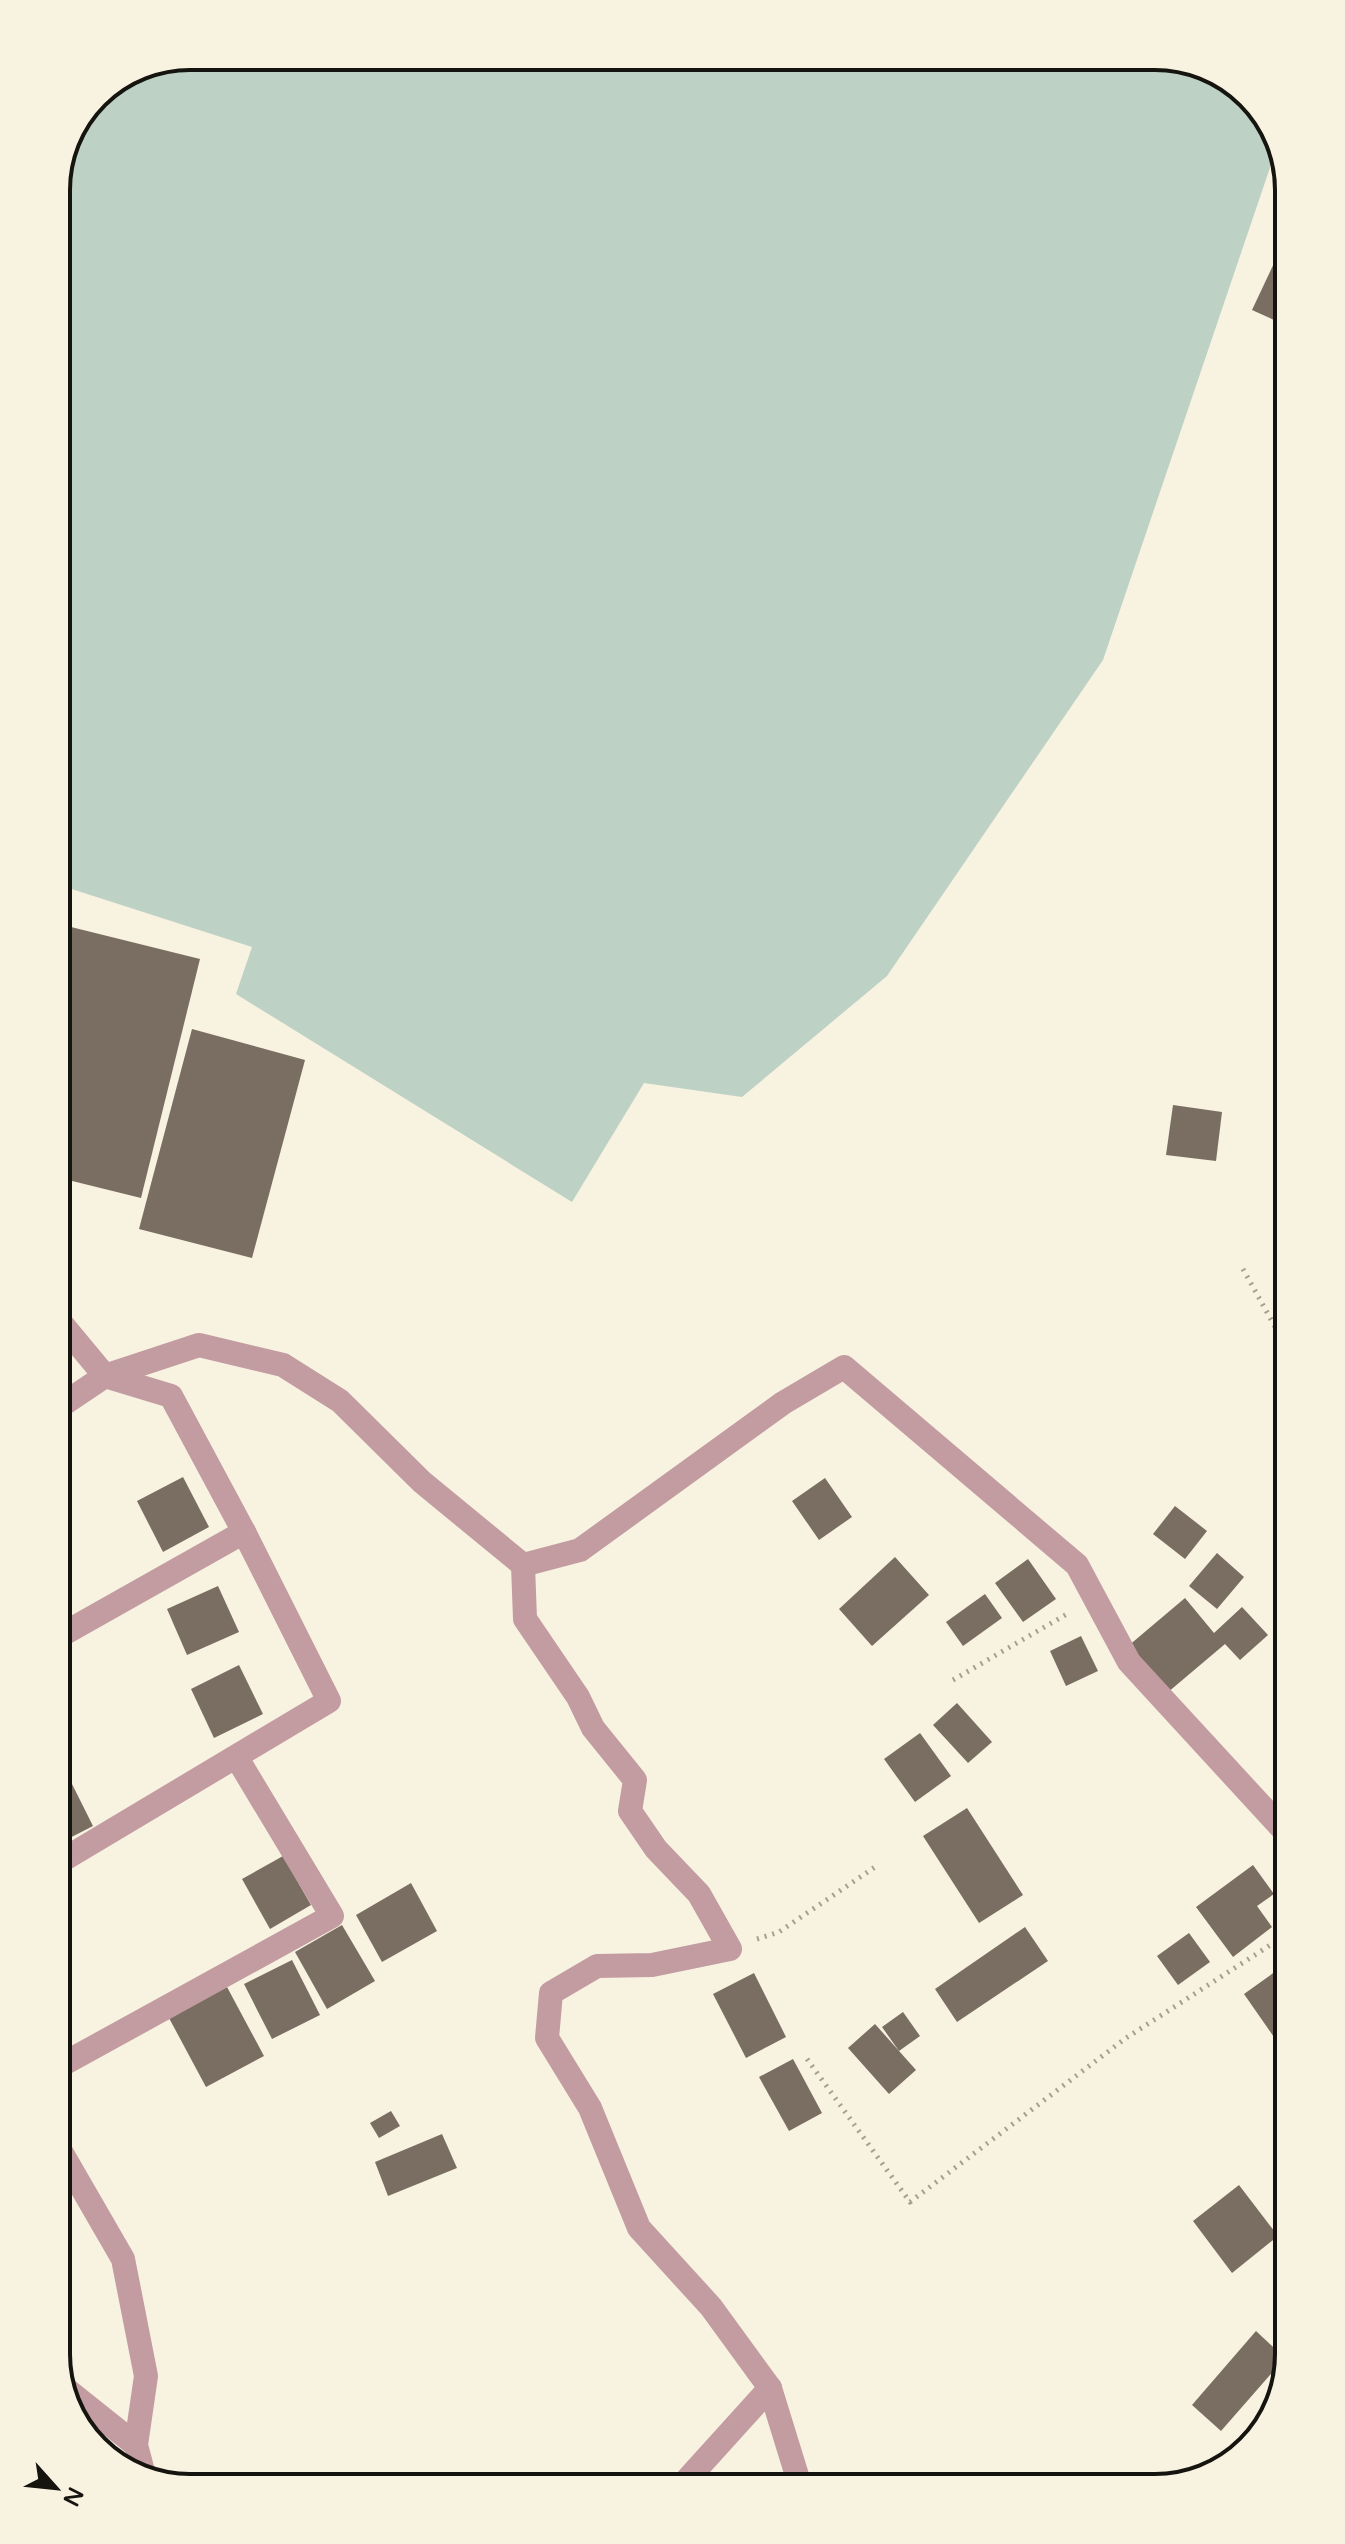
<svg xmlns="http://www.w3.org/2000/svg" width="1345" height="2544" font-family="'Varela Round',sans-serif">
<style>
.green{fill:#bed1c5}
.building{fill:#7a6d61}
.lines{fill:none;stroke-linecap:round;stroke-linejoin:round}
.path{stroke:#a4a093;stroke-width:5;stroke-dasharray:2 6;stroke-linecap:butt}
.street{stroke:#c29ca1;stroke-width:24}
.rim{fill:none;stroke:#15140e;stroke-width:4}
</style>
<rect width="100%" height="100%" fill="#f8f2e1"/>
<g class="green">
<path d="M 1164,56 L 1236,84 L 1279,141 L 1103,660 L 887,976 L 742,1097 L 644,1083 L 572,1202 L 236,994 L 252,947 L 56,884 L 56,182 L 96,95 L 139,66 Z"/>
<path d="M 56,2284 L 65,2374 C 50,2360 56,2305 56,2284 Z"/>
</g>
<g class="building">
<path d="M 1275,261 L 1289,268 L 1289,317 L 1285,325 L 1252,310 Z"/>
<path d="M 67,926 L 200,959 L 141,1198 L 56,1177 L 56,972 Z"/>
<path d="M 192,1029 L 305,1060 L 252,1258 L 139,1229 Z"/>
<path d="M 1173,1105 L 1222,1112 L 1216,1161 L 1166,1155 Z"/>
<path d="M 183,1477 L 209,1527 L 163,1552 L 137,1501 Z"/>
<path d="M 825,1478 L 852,1517 L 819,1540 L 792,1501 Z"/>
<path d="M 1175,1506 L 1207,1531 L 1185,1559 L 1153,1534 Z"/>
<path d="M 1217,1553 L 1244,1577 L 1217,1609 L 1189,1586 Z"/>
<path d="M 895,1557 L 929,1595 L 872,1646 L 839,1609 Z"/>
<path d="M 1028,1559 L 1056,1599 L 1023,1622 L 995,1583 Z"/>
<path d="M 218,1586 L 239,1632 L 187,1655 L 167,1609 Z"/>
<path d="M 985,1594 L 1002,1618 L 963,1646 L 946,1622 Z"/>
<path d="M 1185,1598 L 1214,1633 L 1242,1607 L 1268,1635 L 1240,1660 L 1225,1644 L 1167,1693 L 1127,1647 Z"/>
<path d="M 1081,1636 L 1098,1671 L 1066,1686 L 1050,1651 Z"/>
<path d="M 239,1665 L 263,1714 L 214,1738 L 191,1689 Z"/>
<path d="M 957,1703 L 992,1742 L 968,1763 L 933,1725 Z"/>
<path d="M 920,1733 L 951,1776 L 915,1802 L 884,1759 Z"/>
<path d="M 59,1758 L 93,1826 L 56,1845 L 56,1759 Z"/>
<path d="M 967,1808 L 1023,1895 L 979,1923 L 923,1836 Z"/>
<path d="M 283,1856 L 311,1905 L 270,1929 L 242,1879 Z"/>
<path d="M 1253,1865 L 1274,1894 L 1257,1906 L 1272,1927 L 1233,1957 L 1196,1907 Z"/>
<path d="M 411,1883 L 437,1931 L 382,1962 L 356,1915 Z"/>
<path d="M 342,1925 L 375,1981 L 327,2009 L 295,1952 Z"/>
<path d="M 1025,1927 L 1048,1961 L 957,2022 L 935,1989 Z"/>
<path d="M 1189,1933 L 1210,1962 L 1178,1985 L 1157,1956 Z"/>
<path d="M 1289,1949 L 1289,2031 L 1276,2040 L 1244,1994 L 1283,1966 L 1277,1957 Z"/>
<path d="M 292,1960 L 320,2015 L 272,2039 L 244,1984 Z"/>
<path d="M 754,1973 L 786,2037 L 746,2058 L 713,1994 Z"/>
<path d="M 227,1987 L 264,2056 L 206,2087 L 169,2018 Z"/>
<path d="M 903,2012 L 920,2036 L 899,2051 L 882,2027 Z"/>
<path d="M 875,2024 L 916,2070 L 889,2094 L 848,2048 Z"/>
<path d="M 793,2059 L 822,2113 L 789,2131 L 759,2077 Z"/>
<path d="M 391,2111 L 400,2126 L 379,2138 L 370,2123 Z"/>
<path d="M 442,2134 L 457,2168 L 388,2196 L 375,2162 Z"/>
<path d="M 1289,2142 L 1289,2164 L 1278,2151 Z"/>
<path d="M 1239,2185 L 1278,2236 L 1232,2273 L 1193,2221 Z"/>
<path d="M 1256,2331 L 1285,2358 L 1221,2431 L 1192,2405 Z"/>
</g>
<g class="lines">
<g class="path">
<path d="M 1243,1269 L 1289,1352"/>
<path d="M 953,1680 L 1067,1614"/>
<path d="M 757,1939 L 779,1932 L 875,1867"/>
<path d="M 807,2059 L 910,2202 L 1126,2038 L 1289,1933"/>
</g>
<g class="street">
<path d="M 1286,719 L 1289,578"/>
<path d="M 56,1409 L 105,1376 L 199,1345 L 283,1365 L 340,1401 L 422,1482 L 523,1565 L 525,1619 L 578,1697 L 593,1728 L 635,1780 L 630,1811 L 656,1849 L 699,1894 L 730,1949 L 652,1965 L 597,1966 L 551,1993 L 547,2038 L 590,2108 L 639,2228 L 711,2307 L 770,2388 L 799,2482"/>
<path d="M 523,1565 L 580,1550 L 783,1403 L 844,1367 L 1077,1565 L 1129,1662 L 1289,1836"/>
<path d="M 56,1638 L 244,1532"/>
<path d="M 56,1864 L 329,1701 L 244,1532 L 171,1396 L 105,1376 L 56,1317"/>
<path d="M 56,2068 L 332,1916 L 237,1758"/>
<path d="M 56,2143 L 123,2259 L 146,2376 L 136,2445 L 144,2475"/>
<path d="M 62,2386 L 136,2445"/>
<path d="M 684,2483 L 770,2388"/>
</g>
</g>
<path d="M0 0H1345V2544H0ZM190 70H1155A120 120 0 0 1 1275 190V2354A120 120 0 0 1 1155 2474H190A120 120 0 0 1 70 2354V190A120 120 0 0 1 190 70Z" fill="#f8f2e1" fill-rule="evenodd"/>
<path class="rim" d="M190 70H1155A120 120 0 0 1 1275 190V2354A120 120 0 0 1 1155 2474H190A120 120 0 0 1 70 2354V190A120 120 0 0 1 190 70Z"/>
<g transform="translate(56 2488) rotate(117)" stroke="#f8f2e1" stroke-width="6" paint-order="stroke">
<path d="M0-6L14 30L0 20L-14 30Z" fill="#15140e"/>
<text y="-12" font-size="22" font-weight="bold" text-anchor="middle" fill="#15140e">N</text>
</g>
</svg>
